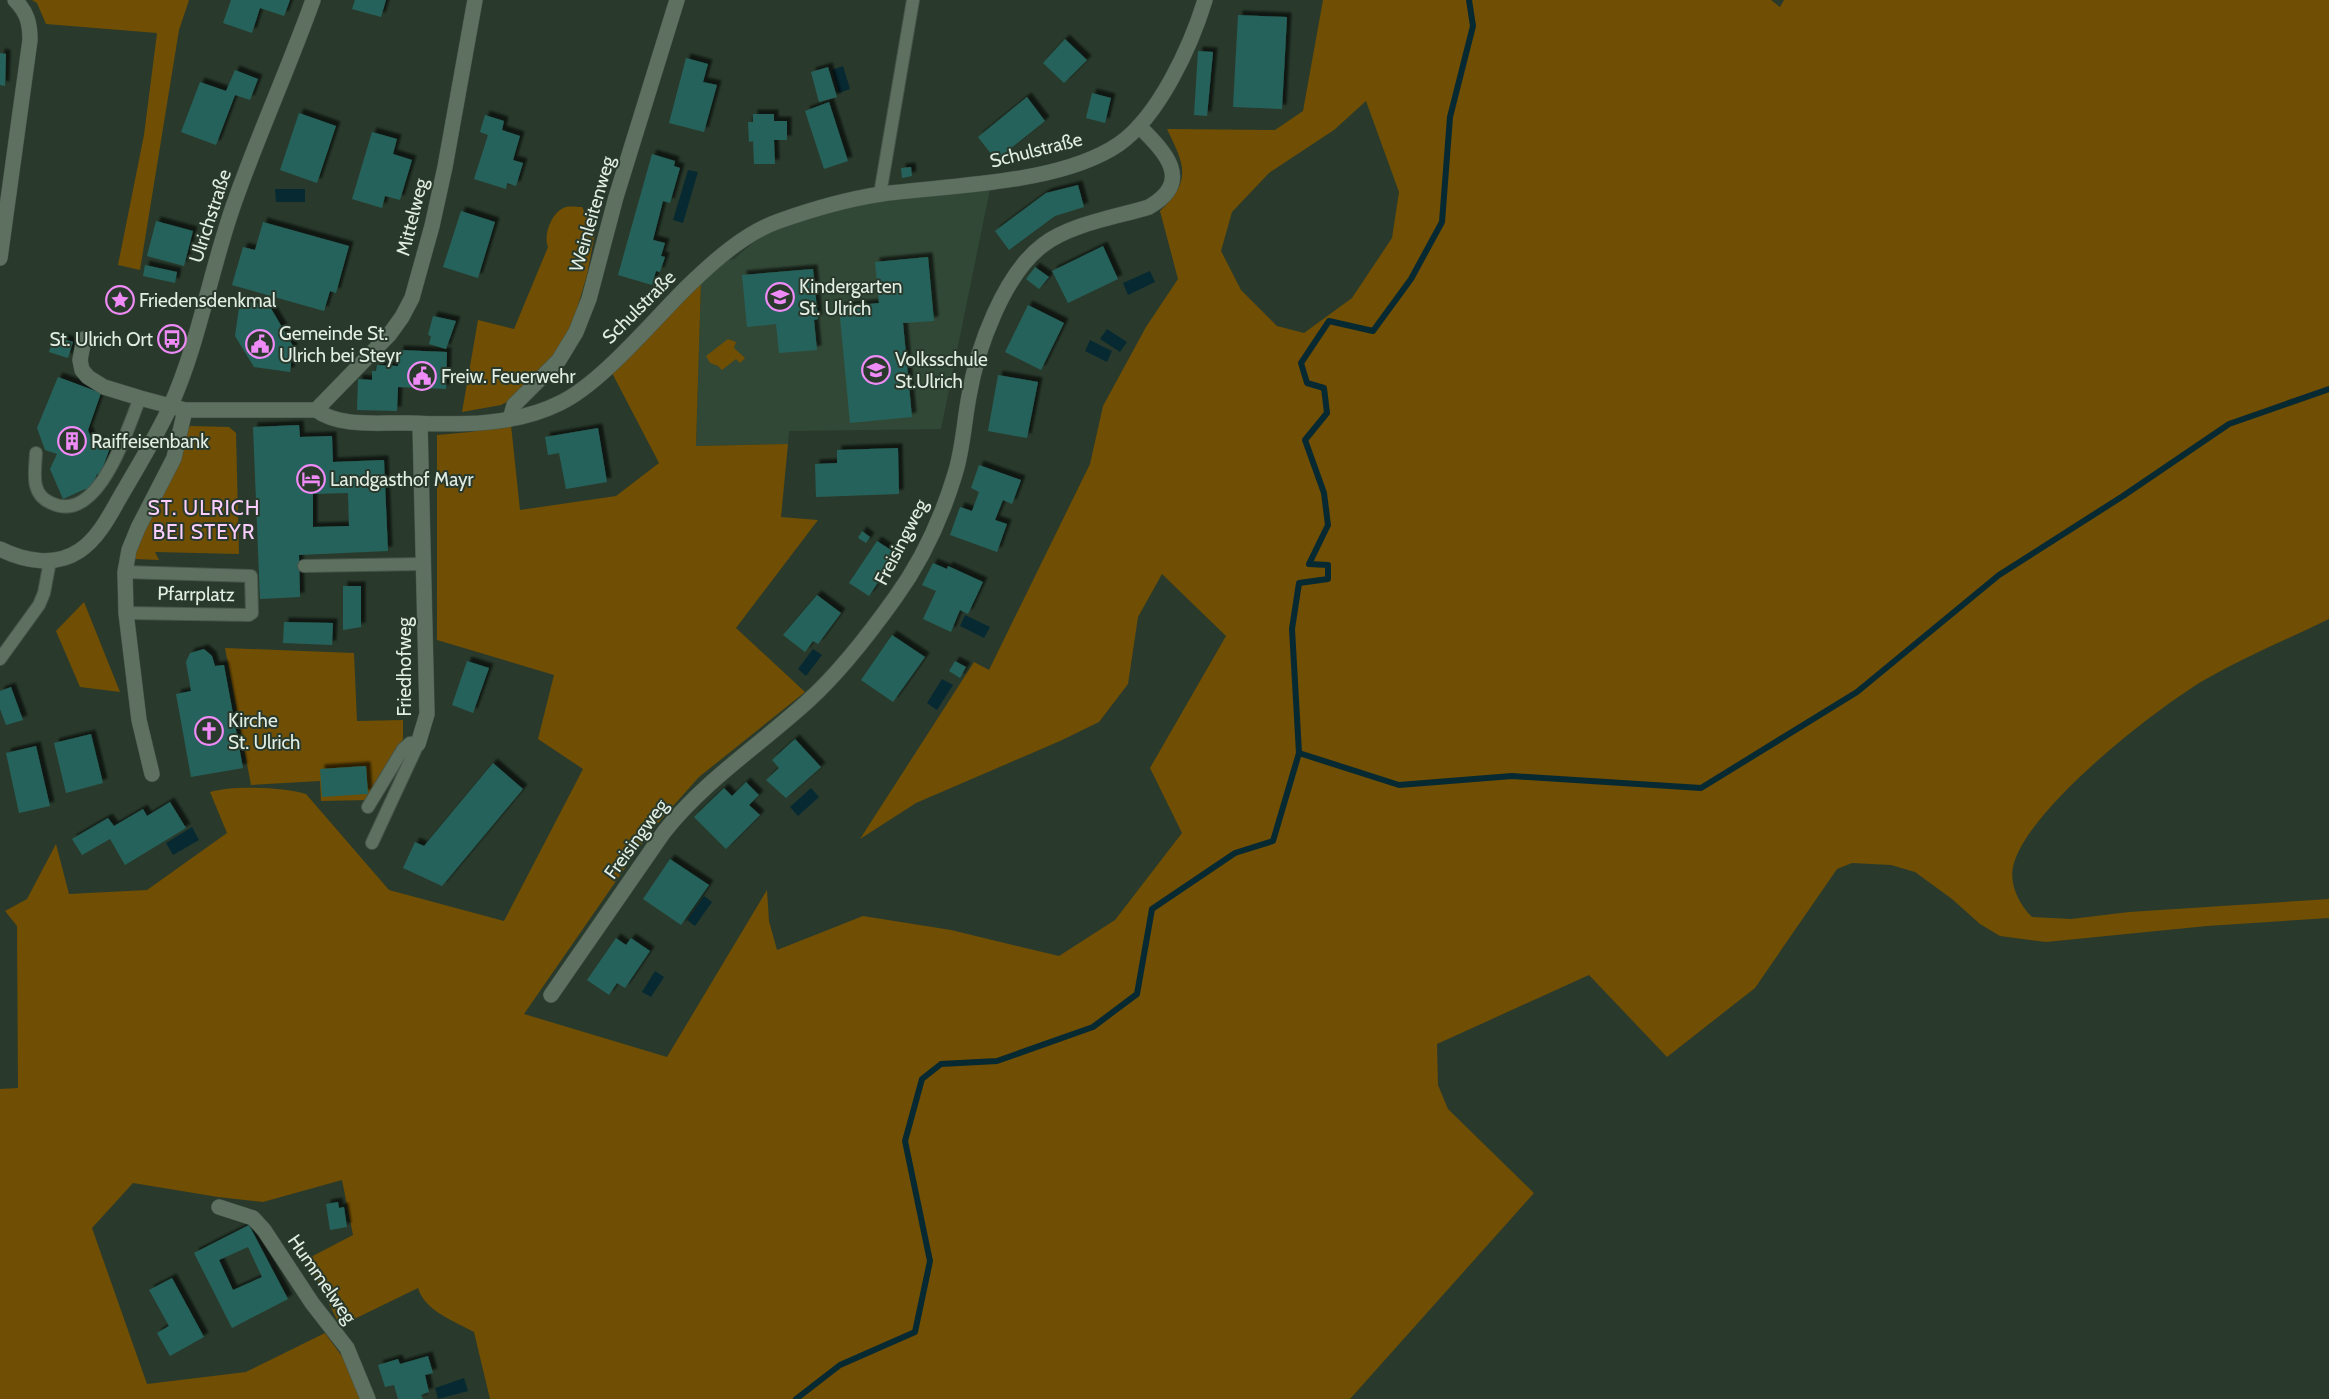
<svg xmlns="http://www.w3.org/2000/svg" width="2329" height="1399" font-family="Cabin,sans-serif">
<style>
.built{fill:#324836}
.green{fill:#704e03;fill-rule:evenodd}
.water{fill:#072932}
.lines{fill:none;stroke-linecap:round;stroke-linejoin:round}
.stream{stroke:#072932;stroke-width:6}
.building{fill:#27625b;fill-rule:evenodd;filter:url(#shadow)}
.lane-casing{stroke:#47564a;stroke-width:14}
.street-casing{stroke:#47564a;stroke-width:16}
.secondary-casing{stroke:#47564a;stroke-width:16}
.lane{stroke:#5e7161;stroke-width:12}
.street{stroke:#5e7161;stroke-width:15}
.secondary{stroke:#5e7161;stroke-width:15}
.labels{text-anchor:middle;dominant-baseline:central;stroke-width:4;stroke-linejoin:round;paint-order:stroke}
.street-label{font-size:19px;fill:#e2ede4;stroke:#293a2c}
.poi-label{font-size:19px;fill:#e2ede4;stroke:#293a2c;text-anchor:start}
.quarter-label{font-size:21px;letter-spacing:1px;fill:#fbcefd;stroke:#293a2c}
</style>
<defs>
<filter id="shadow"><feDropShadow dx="4.5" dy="-4.5" stdDeviation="1" flood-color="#0009"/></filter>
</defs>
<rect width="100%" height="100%" fill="#293a2c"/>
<path class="built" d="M 990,189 L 941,429 L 789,431 L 788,444 L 696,446 L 701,281 L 722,261 L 734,259 L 756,240 L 790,222 L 842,206 Z"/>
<g class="green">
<path d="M 32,0 L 189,0 L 179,30 L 140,270 L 118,265 L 144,135 L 157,33 L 46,24 L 37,3 Z"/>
<path d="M 1323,0 L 1771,0 L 1780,7 L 1784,0 L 2329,0 L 2329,619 C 2288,639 2246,656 2206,679 C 2155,709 2031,806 2014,863 C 2008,882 2018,903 2032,917 L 2071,919 L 2129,912 L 2329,899 L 2329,918 L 2207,926 L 2046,942 L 2000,936 L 1980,924 L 1952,899 L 1915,872 L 1891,865 L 1852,863 L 1837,869 L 1755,988 L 1667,1057 L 1589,975 L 1437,1044 L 1438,1085 L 1448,1109 L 1534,1193 L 1350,1399 L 490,1399 L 474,1332 C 454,1321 425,1311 418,1288 L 340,1326 L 307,1259 L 353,1235 L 342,1180 L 263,1202 L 218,1197 L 133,1183 L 92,1228 L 147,1384 L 246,1372 L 325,1333 L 344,1359 L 360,1399 L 0,1399 L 0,1089 L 18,1088 L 17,926 L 5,911 L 27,899 L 56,844 L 69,894 L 147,890 L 227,833 L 210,792 C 231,785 285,787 306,794 L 389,890 L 504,921 L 583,769 L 538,739 L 554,675 L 437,640 L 437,435 L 470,432 L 511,425 L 520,510 L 616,496 L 659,463 L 611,371 L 701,281 L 696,446 L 788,444 L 781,517 L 818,520 L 736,628 L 805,692 L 699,777 L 650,832 L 524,1014 L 667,1057 L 767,890 L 769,921 L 777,950 L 863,916 L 951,930 L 1059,956 L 1115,920 L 1182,833 L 1150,768 L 1226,636 L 1162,574 L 1138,617 L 1128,684 L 1099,722 L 1060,741 L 916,803 L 860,839 L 974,662 L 989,670 L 1090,464 L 1103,406 L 1146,327 L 1178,279 L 1160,211 C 1192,180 1185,166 1167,129 L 1275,130 L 1303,111 ZM 1366,101 L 1399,192 L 1392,238 L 1352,298 L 1304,333 L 1277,326 L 1241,290 L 1221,251 L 1232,212 L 1269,173 L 1334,130 Z"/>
<path d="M 582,207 L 595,233 L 587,275 L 570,332 L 553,360 L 513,399 L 501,405 L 462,412 L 478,320 L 514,329 L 548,247 C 543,235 552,211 566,207 C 570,206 577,207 582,207 Z"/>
<path d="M 728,339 L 736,342 L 734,348 L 745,358 L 740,363 L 736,359 L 722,370 L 718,366 L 710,363 L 706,356 Z"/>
<path d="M 190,426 L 229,427 L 236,433 L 239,554 L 155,552 L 159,560 L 135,559 L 135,553 Z"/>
<path d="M 84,602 L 120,692 L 80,687 L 56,631 Z"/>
<path d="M 225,648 L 354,653 L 357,721 L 403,720 L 403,739 L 369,800 L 321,801 L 320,781 L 251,785 Z"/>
</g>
<g class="water">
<path d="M 843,66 L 850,89 L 839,93 L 832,70 Z"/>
<path d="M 688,170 L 698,172 L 683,223 L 673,220 Z"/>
<path d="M 275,189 L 305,189 L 305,202 L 276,202 Z"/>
<path d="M 1150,271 L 1155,282 L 1128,295 L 1123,283 Z"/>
<path d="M 1107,329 L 1127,342 L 1120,352 L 1100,339 Z"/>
<path d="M 1090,340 L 1112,351 L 1107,362 L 1085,351 Z"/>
<path d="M 965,615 L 990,627 L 984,638 L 960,626 Z"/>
<path d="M 813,649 L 822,655 L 806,676 L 798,669 Z"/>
<path d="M 942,679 L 953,685 L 937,710 L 927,703 Z"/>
<path d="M 811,788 L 819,797 L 798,816 L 790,807 Z"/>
<path d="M 192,827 L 199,840 L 173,855 L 166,843 Z"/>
<path d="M 704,896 L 712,902 L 695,926 L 687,920 Z"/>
<path d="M 655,971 L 664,977 L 651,997 L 642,992 Z"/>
<path d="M 464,1378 L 468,1391 L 438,1399 L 435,1388 Z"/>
</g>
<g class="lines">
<g class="stream">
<path d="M 1299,753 L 1399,785 L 1512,776 L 1701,788 L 1857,692 L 1999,575 L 2123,496 L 2229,424 L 2329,389"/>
<path d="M 796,1399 L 840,1365 L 915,1332 L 930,1261 L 905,1141 L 922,1079 L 941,1064 L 997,1061 L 1093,1027 L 1137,994 L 1152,909 L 1235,853 L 1273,841 L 1299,753 L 1292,629 L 1299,583 L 1328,579 L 1328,565 L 1309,564 L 1328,525 L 1324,493 L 1305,440 L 1327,413 L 1324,388 L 1307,383 L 1301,363 L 1329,321 L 1373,331 L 1411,279 L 1442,222 L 1450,117 L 1473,26 L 1469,0"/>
</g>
</g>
<g class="building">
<path d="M 231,0 L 290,0 L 284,16 L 260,8 L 252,33 L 223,23 Z"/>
<path d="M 355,0 L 386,0 L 381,17 L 352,9 Z"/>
<path d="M 1238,15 L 1287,17 L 1282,109 L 1233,107 Z"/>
<path d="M 1065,39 L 1087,60 L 1064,83 L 1043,63 Z"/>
<path d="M 1198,51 L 1213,52 L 1207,116 L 1194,115 Z"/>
<path d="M 0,53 L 6,54 L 5,86 L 0,85 Z"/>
<path d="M 686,58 L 708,64 L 703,82 L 717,85 L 704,132 L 669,123 Z"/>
<path d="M 828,67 L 837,97 L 819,102 L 811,72 Z"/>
<path d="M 235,70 L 258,79 L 250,100 L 235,95 L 216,145 L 181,132 L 200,82 L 226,91 Z"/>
<path d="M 1092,93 L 1111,98 L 1105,123 L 1086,118 Z"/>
<path d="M 1027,97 L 1045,121 L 996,160 L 978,137 Z"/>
<path d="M 829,102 L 848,161 L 824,169 L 805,111 Z"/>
<path d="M 299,113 L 336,126 L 317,183 L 280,170 Z"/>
<path d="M 753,114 L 774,114 L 774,121 L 787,121 L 787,140 L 774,140 L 775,164 L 754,164 L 753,141 L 749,142 L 748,122 L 753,122 Z"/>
<path d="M 485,115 L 504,121 L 502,130 L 520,136 L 513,160 L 523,163 L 516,186 L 507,183 L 506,189 L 474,179 L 488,135 L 480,132 Z"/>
<path d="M 372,132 L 397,139 L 393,154 L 412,160 L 400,200 L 385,196 L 382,208 L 352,199 Z"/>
<path d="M 652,154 L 675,161 L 674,166 L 680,168 L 670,203 L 663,201 L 653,240 L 665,243 L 661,256 L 665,257 L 660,272 L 656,271 L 652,285 L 618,275 Z"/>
<path d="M 911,167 L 912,176 L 902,178 L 901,168 Z"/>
<path d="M 1078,185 L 1084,207 L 1055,216 L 1009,250 L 995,231 L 1046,193 Z"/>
<path d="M 461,211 L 495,222 L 478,278 L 443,267 Z"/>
<path d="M 156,221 L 193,231 L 184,266 L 147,256 Z"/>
<path d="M 263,222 L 349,246 L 336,293 L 330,291 L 324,311 L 232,285 L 243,247 L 255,250 Z"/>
<path d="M 1103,246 L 1118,279 L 1068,303 L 1052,271 Z"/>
<path d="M 928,257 L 934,321 L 903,323 L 912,417 L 850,423 L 839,307 L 879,303 L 875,262 Z"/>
<path d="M 145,265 L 177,272 L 175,283 L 143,276 Z"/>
<path d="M 1035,267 L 1049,277 L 1039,289 L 1026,279 Z"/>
<path d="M 813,269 L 818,319 L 814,320 L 817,350 L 779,353 L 776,324 L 747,327 L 742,275 Z"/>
<path d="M 240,301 L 269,305 L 293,346 L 290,372 L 254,367 L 235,336 Z"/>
<path d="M 1028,305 L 1064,323 L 1041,370 L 1005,352 Z"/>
<path d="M 433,316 L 456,321 L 446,349 L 429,344 L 431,336 L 428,335 Z"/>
<path d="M 54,336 L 73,342 L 68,358 L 49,352 Z"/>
<path d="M 399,350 L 447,352 L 446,389 L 398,387 L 397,411 L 357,410 L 358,379 L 372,380 L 372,371 L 376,371 L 377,365 L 398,366 Z"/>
<path d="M 998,375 L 1038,382 L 1027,438 L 988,431 Z"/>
<path d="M 58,377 L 101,393 L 88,430 L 91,438 L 111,445 L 100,475 L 97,474 L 90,491 L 85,489 L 63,499 L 50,469 L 57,454 L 45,450 L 37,428 Z"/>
<path d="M 299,425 L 300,437 L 332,436 L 333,462 L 384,460 L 388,551 L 299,555 L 300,597 L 260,599 L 253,427 ZM 348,493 L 349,526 L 313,527 L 313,494 Z"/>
<path d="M 598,428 L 607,482 L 566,489 L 559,453 L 548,455 L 545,437 Z"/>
<path d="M 898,448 L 899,494 L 816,497 L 815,464 L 837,463 L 837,450 Z"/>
<path d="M 979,465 L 1021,480 L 1012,504 L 1003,500 L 995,520 L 1007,524 L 997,552 L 950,535 L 960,507 L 972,511 L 979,492 L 971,488 Z"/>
<path d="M 862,531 L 870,537 L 866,543 L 858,538 Z"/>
<path d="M 877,541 L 897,554 L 869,596 L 849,583 Z"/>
<path d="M 933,563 L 947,569 L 948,566 L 983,582 L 968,614 L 960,610 L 951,632 L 923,619 L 936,591 L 922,585 Z"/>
<path d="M 343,586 L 361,586 L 361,627 L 343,630 Z"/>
<path d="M 817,595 L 841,613 L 818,644 L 813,641 L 805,652 L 783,635 Z"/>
<path d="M 284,622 L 333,623 L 332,645 L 283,643 Z"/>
<path d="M 892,635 L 925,657 L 893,702 L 861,680 Z"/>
<path d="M 204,649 L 212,656 L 215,666 L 224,665 L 243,768 L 191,777 L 176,694 L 191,691 L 186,662 L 190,653 Z"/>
<path d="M 467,661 L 489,668 L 473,713 L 452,705 Z"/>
<path d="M 955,661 L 966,667 L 960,678 L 949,671 Z"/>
<path d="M 11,687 L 23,720 L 6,725 L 0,709 L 0,691 Z"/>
<path d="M 91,734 L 103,783 L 66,793 L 54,743 Z"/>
<path d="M 795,739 L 821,767 L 786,798 L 766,780 L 779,768 L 772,760 Z"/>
<path d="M 36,746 L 50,806 L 19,813 L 6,753 Z"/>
<path d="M 493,763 L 523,789 L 442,886 L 403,868 L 415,842 L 424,846 Z"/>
<path d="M 366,766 L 368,794 L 322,797 L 320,769 Z"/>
<path d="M 746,782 L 759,795 L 749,805 L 760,815 L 726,849 L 694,817 L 724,788 L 732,796 Z"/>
<path d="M 170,802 L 186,828 L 125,865 L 110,839 L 82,855 L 72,839 L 108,818 L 114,826 L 143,809 L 147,816 Z"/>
<path d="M 670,859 L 709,885 L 681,925 L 643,899 Z"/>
<path d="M 616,938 L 626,945 L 631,938 L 650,951 L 625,988 L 617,983 L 609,995 L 587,980 Z"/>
<path d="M 338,1202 L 339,1208 L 344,1207 L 347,1227 L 330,1230 L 326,1204 Z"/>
<path d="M 249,1225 L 288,1299 L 232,1328 L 194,1253 ZM 248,1247 L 262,1277 L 233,1290 L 219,1260 Z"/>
<path d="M 172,1278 L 204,1337 L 170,1356 L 157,1333 L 169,1326 L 149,1290 Z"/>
<path d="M 428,1356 L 433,1373 L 425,1375 L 429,1392 L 421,1395 L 423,1399 L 398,1399 L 394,1385 L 385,1387 L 378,1365 L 398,1359 L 400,1364 Z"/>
</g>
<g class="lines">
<defs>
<g id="lane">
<path d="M 880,194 L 913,0"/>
<path d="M 36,453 C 35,473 30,494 51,503 C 99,526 127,429 140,398"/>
<path d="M 304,566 L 422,564"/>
<path d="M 125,572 L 251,576 L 252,613 L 249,615 L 126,613"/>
<path d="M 0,659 L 39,605 L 44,593 L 50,561"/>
<path d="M 368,807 L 403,749 L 410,743 L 418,744 L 372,843"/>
</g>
<g id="street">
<path d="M 84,339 L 80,360 L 82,370 L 88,377 L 104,387 L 140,398 L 185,410 L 316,410 C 341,428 379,422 409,423 C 459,425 514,426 560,403 C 602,383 654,319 689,285 C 715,260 745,233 779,221 C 813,209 847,199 882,194 C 951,185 1061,184 1119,144 C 1159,116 1191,46 1205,0"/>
<path d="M 316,410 L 389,335 L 402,317 L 412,298 L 432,226 L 445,167 L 475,0"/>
<path d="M 510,419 L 514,405 L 559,360 L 576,332 L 589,299 L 616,197 L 677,0"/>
<path d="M 418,744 L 427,714 L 420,424"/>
<path d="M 152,774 L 139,720 L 126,613 L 125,572 L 129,550 L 138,528 L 174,458 L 185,410"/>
<path d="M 551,995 L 664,832 C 705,780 760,745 809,700 C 841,671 870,633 895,598 C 921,562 942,517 955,474 C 963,449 964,422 969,396 C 977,348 1004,274 1043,245 C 1070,224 1117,217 1149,207 C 1194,181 1165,152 1139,126"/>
<path d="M 219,1207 L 253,1218 L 264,1230 L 312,1303 L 347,1348 L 368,1399"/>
</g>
<g id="secondary">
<path d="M 0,258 L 30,40 C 30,23 27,12 15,0"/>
<path d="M 0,549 C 24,561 55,567 79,551 C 101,537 113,508 126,487 C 141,461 157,435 170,407 C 200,341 211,266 236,198 C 260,131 289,67 313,0"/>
</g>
</defs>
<use href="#lane" class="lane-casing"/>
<use href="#street" class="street-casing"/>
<use href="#secondary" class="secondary-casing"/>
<use href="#lane" class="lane"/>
<use href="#street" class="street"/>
<use href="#secondary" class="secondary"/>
</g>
<defs>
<symbol id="school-ring" viewBox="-11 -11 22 22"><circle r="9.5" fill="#293a2c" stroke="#ef8bf7" stroke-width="1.5"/><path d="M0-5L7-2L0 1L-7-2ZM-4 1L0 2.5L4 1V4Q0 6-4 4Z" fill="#ef8bf7"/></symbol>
<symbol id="sight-ring" viewBox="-11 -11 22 22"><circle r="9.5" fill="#293a2c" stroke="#ef8bf7" stroke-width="1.5"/><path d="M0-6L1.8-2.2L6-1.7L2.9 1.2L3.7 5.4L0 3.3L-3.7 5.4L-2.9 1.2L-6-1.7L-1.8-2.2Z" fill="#ef8bf7"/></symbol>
<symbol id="bus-ring" viewBox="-11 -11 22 22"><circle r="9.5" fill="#293a2c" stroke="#ef8bf7" stroke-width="1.5"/><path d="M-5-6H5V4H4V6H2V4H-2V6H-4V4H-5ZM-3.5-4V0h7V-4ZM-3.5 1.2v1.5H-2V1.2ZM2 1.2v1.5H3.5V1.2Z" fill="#ef8bf7"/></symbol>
<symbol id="civic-ring" viewBox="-11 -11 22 22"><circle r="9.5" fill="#293a2c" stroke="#ef8bf7" stroke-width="1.5"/><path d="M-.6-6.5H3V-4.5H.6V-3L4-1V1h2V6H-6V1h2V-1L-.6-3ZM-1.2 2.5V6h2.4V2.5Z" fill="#ef8bf7"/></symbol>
<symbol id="building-ring" viewBox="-11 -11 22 22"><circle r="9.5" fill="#293a2c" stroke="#ef8bf7" stroke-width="1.5"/><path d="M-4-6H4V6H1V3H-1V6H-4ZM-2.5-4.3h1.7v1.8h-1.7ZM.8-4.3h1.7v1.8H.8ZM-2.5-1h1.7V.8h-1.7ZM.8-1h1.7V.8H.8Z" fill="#ef8bf7"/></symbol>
<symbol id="hotel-ring" viewBox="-11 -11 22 22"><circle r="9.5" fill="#293a2c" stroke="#ef8bf7" stroke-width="1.5"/><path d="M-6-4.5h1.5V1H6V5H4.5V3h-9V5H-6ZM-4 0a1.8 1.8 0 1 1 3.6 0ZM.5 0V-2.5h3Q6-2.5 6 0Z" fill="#ef8bf7"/></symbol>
<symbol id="church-ring" viewBox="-11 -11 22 22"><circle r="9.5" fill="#293a2c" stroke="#ef8bf7" stroke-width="1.5"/><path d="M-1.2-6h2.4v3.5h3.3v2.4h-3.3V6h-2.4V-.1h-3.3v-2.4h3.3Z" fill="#ef8bf7"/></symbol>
</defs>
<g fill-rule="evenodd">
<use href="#school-ring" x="764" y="281" width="32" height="32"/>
<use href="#sight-ring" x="104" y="284" width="32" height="32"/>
<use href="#bus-ring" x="156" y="323" width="32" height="32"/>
<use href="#civic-ring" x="244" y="328" width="32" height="32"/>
<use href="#school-ring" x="860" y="354" width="32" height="32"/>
<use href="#civic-ring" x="406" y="360" width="32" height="32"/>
<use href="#building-ring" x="56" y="425" width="32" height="32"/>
<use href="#hotel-ring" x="295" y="463" width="32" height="32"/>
<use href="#church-ring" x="193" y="715" width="32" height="32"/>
</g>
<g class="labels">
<g class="street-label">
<text transform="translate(1036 150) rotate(-14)">Schulstraße</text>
<text transform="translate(592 214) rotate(-74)">Weinleitenweg</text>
<text transform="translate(210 216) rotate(-72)">Ulrichstraße</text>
<text transform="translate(412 217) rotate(-76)">Mittelweg</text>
<text transform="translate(639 307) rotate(-45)">Schulstraße</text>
<text transform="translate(901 542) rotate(-63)">Freisingweg</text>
<text transform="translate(196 594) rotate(1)">Pfarrplatz</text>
<text transform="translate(404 667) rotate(-90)">Friedhofweg</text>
<text transform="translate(636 839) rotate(-54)">Freisingweg</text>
<text transform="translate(322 1279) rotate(55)">Hummelweg</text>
</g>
<g class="poi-label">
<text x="799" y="286">Kindergarten<tspan x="799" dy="22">St. Ulrich</tspan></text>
<text x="139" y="300">Friedensdenkmal</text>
<text x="279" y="333">Gemeinde St.<tspan x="279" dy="22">Ulrich bei Steyr</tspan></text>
<text x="153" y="339" text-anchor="end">St. Ulrich Ort</text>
<text x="895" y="359">Volksschule<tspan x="895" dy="22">St.Ulrich</tspan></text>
<text x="441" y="376">Freiw. Feuerwehr</text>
<text x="91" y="441">Raiffeisenbank</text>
<text x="330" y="479">Landgasthof Mayr</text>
<text x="228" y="720">Kirche<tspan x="228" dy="22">St. Ulrich</tspan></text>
</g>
<g class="quarter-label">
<text x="204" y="507">ST. ULRICH<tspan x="204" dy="24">BEI STEYR</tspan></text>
</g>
</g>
</svg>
